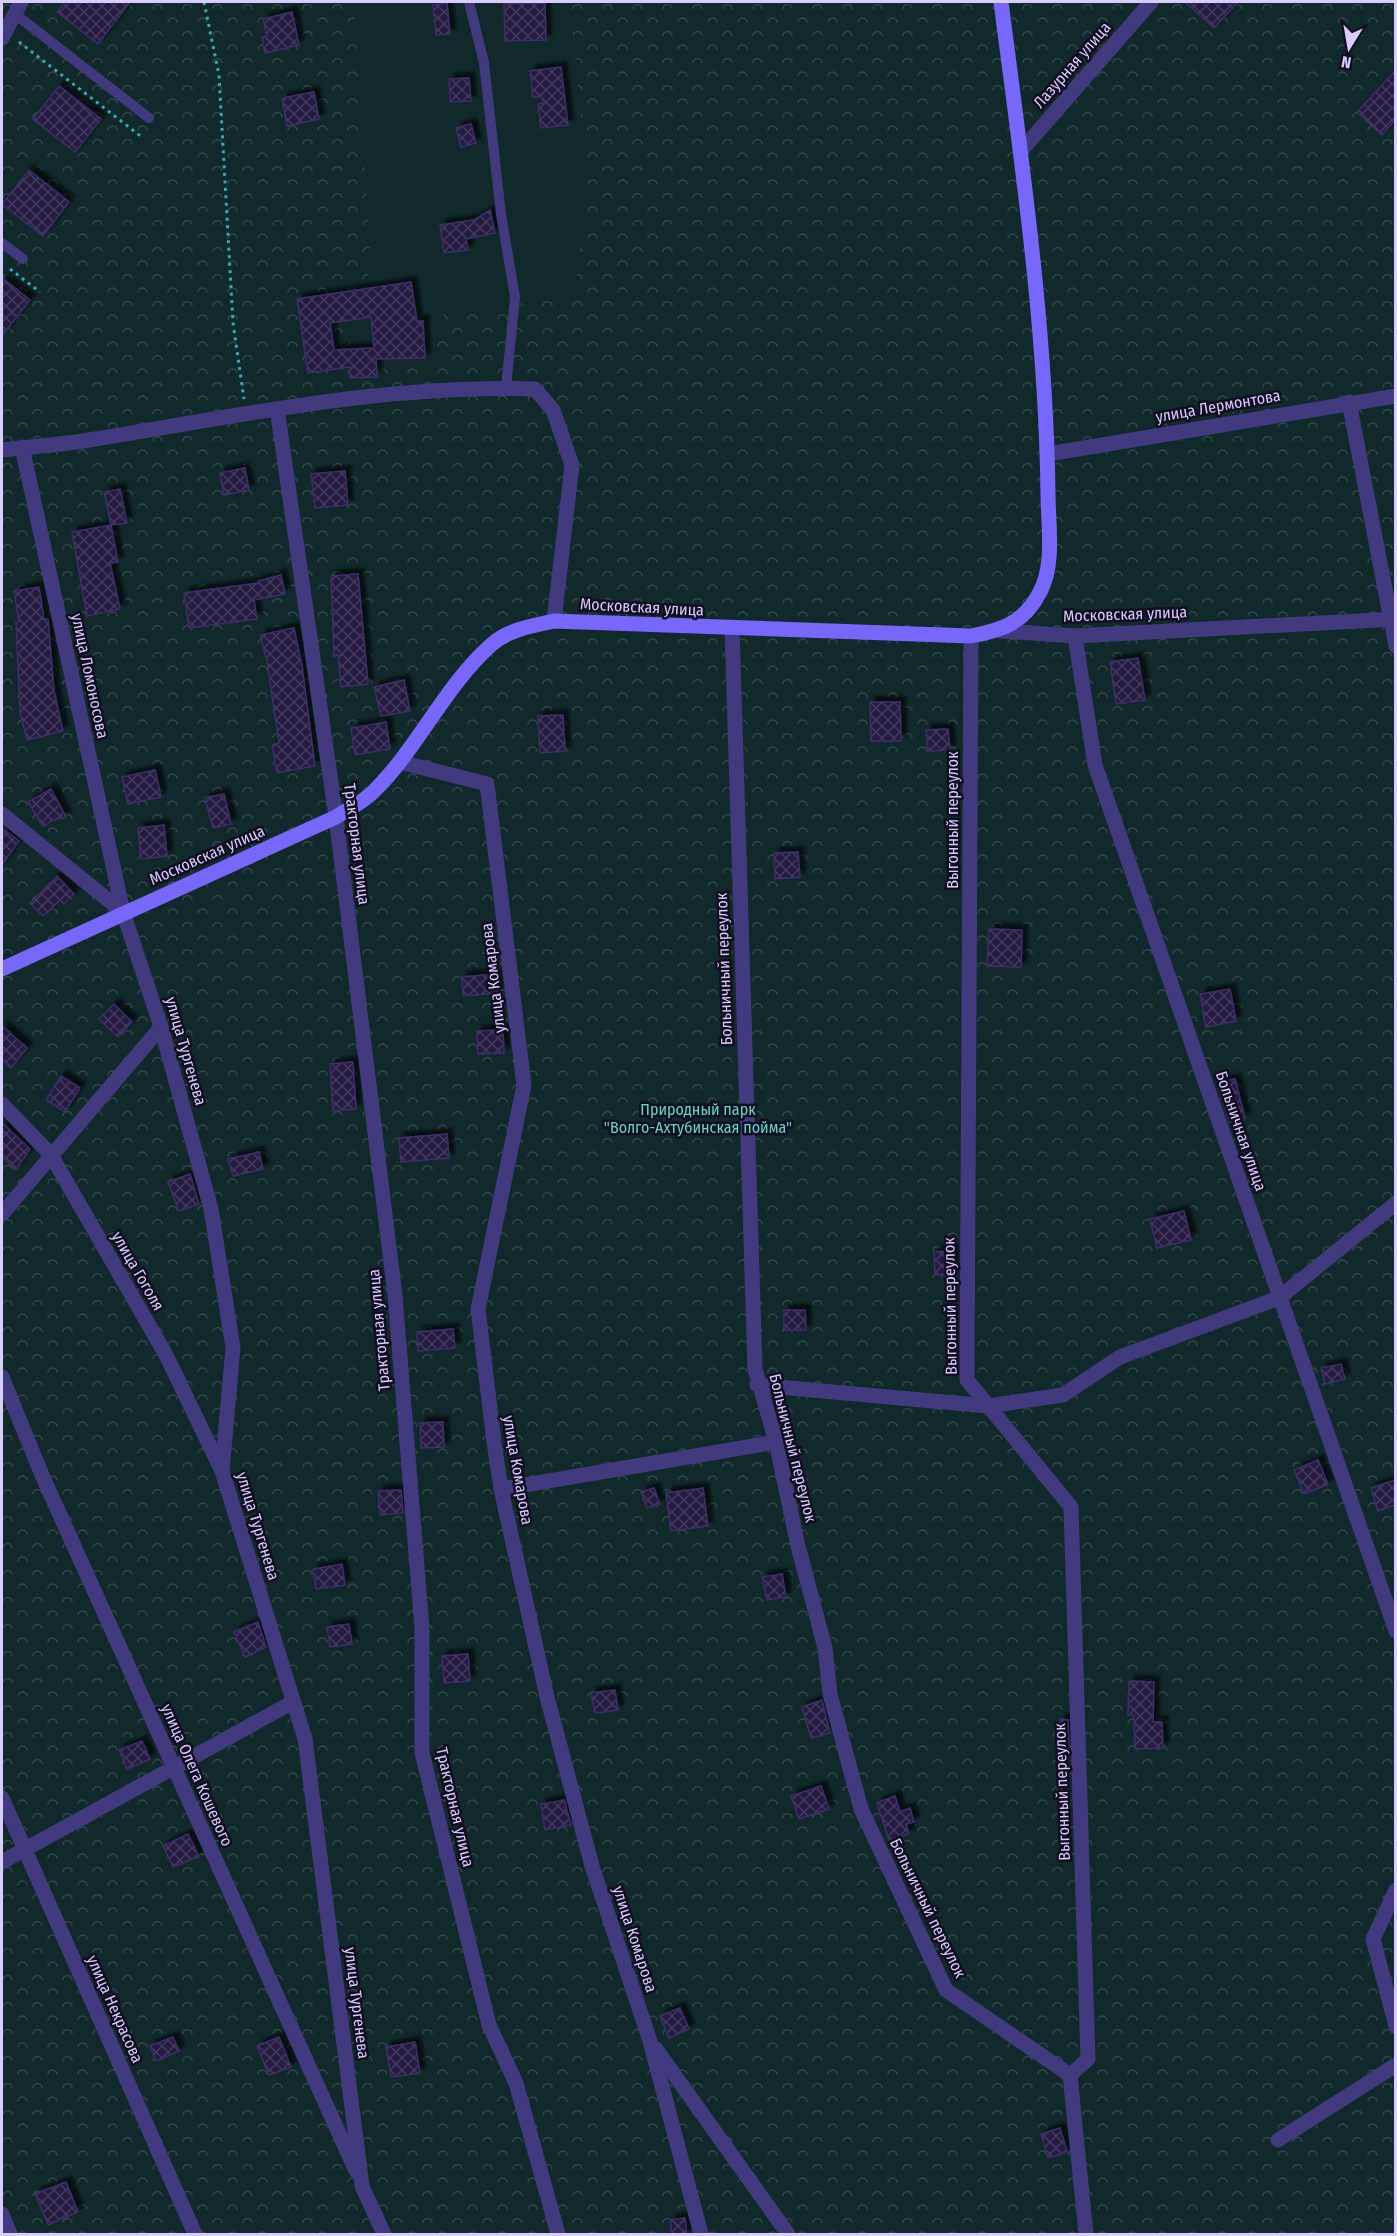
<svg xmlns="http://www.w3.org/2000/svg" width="1397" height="2236" font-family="'Fira Sans Condensed',sans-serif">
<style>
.park{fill:url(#park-crowns)}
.garden{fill:#11292a}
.building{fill:url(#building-cross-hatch);stroke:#3e2d6c;stroke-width:1.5;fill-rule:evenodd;filter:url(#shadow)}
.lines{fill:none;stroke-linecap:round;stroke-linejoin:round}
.path{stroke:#31adaf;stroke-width:3;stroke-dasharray:3 4.5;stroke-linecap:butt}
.lane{stroke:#413a7e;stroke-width:10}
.street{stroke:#413a7e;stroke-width:15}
.secondary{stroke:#7767fb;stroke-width:15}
.labels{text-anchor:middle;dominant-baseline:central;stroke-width:5;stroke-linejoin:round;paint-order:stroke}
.street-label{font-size:16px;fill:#d7cefe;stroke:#120d20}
.park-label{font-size:16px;fill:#5cdcc6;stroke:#120d20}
</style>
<defs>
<pattern id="park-crowns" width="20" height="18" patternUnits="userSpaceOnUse" patternTransform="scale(1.5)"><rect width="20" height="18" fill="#11292a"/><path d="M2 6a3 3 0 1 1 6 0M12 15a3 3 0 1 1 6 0" fill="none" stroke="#33474a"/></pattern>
<pattern id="building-cross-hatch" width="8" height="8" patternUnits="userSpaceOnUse" patternTransform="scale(1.5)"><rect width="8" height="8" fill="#251a41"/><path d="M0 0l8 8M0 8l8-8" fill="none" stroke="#443a5e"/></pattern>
<filter id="shadow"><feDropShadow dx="5.5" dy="-5.5" stdDeviation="1.5" flood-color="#0009"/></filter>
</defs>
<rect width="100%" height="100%" fill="#120d20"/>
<rect class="park" x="2" y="2" width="1393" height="2232"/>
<path class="garden" d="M 354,2 L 570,2 L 587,182 L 575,297 L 444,312 L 431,365 L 361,360 L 349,349 L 371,266 Z"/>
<g class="building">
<path d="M 65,2 L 130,2 L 98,44 L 57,12 Z"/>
<path d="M 1185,2 L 1238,2 L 1214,28 Z"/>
<path d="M 447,3 L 450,34 L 436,35 L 433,5 Z"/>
<path d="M 545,3 L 546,40 L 505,41 L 504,4 Z"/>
<path d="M 292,12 L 299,45 L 265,53 L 262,37 L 267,36 L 263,19 Z"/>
<path d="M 561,67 L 568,125 L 541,128 L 538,104 L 543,103 L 542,97 L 533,97 L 530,71 Z"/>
<path d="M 1395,71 L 1395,120 L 1382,135 L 1357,112 Z"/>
<path d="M 469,78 L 471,101 L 450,102 L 449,79 Z"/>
<path d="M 59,86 L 101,119 L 75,152 L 33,119 Z"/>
<path d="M 314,92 L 319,119 L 287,126 L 282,98 Z"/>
<path d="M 471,124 L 476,143 L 461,147 L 456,128 Z"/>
<path d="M 29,170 L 69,202 L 43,236 L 2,204 Z"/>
<path d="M 490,210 L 495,233 L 466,239 L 468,250 L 444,253 L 440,225 L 474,220 Z"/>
<path d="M 2,278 L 30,300 L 2,336 Z"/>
<path d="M 411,282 L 417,321 L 423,321 L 425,358 L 376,359 L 377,377 L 350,378 L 350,367 L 308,373 L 297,299 ZM 371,317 L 374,348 L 334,350 L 330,323 Z"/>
<path d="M 245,468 L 249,490 L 224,495 L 220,473 Z"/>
<path d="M 345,471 L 348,505 L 315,508 L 311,474 Z"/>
<path d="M 120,489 L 127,523 L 111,525 L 104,492 Z"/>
<path d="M 111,525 L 118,562 L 110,563 L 120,609 L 87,616 L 72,532 Z"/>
<path d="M 358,574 L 368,684 L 341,687 L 338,655 L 334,656 L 331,576 Z"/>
<path d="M 281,575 L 285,594 L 254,600 L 257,619 L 189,628 L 184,593 L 258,583 L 258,581 Z"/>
<path d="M 39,587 L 44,619 L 48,619 L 54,691 L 63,731 L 27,740 L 20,712 L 16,622 L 19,622 L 14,591 Z"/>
<path d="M 294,628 L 302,666 L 315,766 L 277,773 L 272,745 L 279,743 L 267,661 L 260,635 Z"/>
<path d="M 1138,658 L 1145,700 L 1116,704 L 1110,662 Z"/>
<path d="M 404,680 L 410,711 L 381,716 L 374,687 Z"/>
<path d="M 870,702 L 900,702 L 901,741 L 871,741 Z"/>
<path d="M 563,715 L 565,751 L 540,753 L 538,716 Z"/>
<path d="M 386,722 L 390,749 L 355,755 L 351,728 Z"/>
<path d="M 948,729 L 950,750 L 928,751 L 926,730 Z"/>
<path d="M 155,770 L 161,797 L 128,804 L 122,777 Z"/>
<path d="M 51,789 L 66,817 L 53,820 L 43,827 L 28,802 Z"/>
<path d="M 224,794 L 231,824 L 213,828 L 205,798 Z"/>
<path d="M 164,825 L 167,856 L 141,859 L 138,828 Z"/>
<path d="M 2,828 L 19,841 L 2,865 Z"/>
<path d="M 798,852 L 800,877 L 775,879 L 774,853 Z"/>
<path d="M 57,876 L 74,894 L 64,904 L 60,900 L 43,916 L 30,903 Z"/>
<path d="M 989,929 L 1022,930 L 1021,967 L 987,966 Z"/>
<path d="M 495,974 L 497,993 L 463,996 L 462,977 Z"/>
<path d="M 1230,989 L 1236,1021 L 1206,1027 L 1200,994 Z"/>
<path d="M 114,1004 L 132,1022 L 118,1037 L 99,1019 Z"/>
<path d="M 2,1026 L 27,1048 L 11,1068 L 2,1059 Z"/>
<path d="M 503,1030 L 504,1053 L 478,1054 L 477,1031 Z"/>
<path d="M 353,1062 L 356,1109 L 333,1111 L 330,1064 Z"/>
<path d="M 61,1076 L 80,1088 L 65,1112 L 46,1100 Z"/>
<path d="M 1235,1079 L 1245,1118 L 1229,1122 L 1218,1083 Z"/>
<path d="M 2,1123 L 30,1149 L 16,1170 L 2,1158 Z"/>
<path d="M 447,1134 L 449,1158 L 401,1162 L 399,1138 Z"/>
<path d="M 259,1152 L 263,1169 L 233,1176 L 228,1159 Z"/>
<path d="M 190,1174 L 199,1204 L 179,1211 L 168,1182 Z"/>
<path d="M 1184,1211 L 1191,1240 L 1157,1248 L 1150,1219 Z"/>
<path d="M 952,1251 L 952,1274 L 935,1275 L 934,1252 Z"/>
<path d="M 784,1310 L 805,1310 L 806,1330 L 784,1330 Z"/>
<path d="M 453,1329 L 455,1348 L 418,1351 L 417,1332 Z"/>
<path d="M 1341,1364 L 1345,1379 L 1325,1384 L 1321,1368 Z"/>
<path d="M 443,1422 L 444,1447 L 421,1448 L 420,1423 Z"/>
<path d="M 1318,1460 L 1328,1484 L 1304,1494 L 1294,1470 Z"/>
<path d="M 1395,1480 L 1395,1505 L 1378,1511 L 1371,1488 Z"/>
<path d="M 654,1488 L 660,1504 L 647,1508 L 641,1492 Z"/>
<path d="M 703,1488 L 708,1526 L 671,1531 L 666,1493 Z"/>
<path d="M 401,1490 L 403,1513 L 380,1515 L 378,1491 Z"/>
<path d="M 342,1564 L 345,1585 L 316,1589 L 313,1569 Z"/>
<path d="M 782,1574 L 786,1597 L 767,1600 L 762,1577 Z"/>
<path d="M 258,1622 L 266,1647 L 245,1657 L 234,1632 Z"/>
<path d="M 349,1624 L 352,1644 L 330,1647 L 327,1627 Z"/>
<path d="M 468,1654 L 470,1681 L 444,1683 L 442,1656 Z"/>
<path d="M 1129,1681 L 1154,1682 L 1153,1722 L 1162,1722 L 1163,1748 L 1135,1749 L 1134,1715 L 1128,1715 Z"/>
<path d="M 615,1690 L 618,1710 L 595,1713 L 591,1693 Z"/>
<path d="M 822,1700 L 830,1733 L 811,1738 L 802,1707 Z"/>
<path d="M 1060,1719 L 1068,1720 L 1069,1747 L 1059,1747 Z"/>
<path d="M 142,1741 L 150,1759 L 127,1769 L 119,1750 Z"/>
<path d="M 821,1786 L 829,1809 L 799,1819 L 791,1796 Z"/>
<path d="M 895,1796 L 900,1812 L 910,1808 L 914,1822 L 906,1824 L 909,1834 L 889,1840 L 877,1803 Z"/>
<path d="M 564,1800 L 571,1825 L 545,1830 L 541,1804 Z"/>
<path d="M 188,1834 L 199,1856 L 173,1867 L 163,1846 Z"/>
<path d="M 680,2008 L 689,2029 L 669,2038 L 660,2016 Z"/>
<path d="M 173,2037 L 179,2051 L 156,2061 L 150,2046 Z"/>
<path d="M 279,2037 L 291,2067 L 269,2075 L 257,2046 Z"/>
<path d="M 415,2042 L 420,2073 L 391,2077 L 386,2047 Z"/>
<path d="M 1060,2128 L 1067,2152 L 1048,2158 L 1041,2134 Z"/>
<path d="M 66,2182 L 78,2212 L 48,2225 L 35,2194 Z"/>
<path d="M 685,2218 L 687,2235 L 672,2235 L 670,2220 Z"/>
</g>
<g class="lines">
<g class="path">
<path d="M 204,2 L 219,75 L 233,323 L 244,399"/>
<path d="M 19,42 L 143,138"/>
<path d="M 10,269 L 40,292"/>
</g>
<g class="lane">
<path d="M 469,2 L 484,63 L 501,214 L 515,297 L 506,388"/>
<path d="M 15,14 L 149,118"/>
<path d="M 2,243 L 23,259"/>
</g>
<g class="street">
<path d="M 2,38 L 21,2"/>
<path d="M 1020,152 L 1151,2"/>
<path d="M 1349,402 L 1396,646"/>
<path d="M 277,409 L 336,817 L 395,1295 L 422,1628 L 422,1753 L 489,2025 L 516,2083 L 558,2234"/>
<path d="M 22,447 L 123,912 L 161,1027 L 211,1209 L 233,1348 L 222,1471 L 305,1739 L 362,2186 L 384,2234"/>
<path d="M 2,450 C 29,447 56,445 83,441 C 233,417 383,384 535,389 L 553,410 L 572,465 L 554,621"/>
<path d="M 1048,454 L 1396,396"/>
<path d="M 732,629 L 755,1369 L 776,1442 L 798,1546 L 825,1648 L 830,1694 L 861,1809 L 946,1990 L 1070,2075"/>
<path d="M 1001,631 L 1075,636 L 1396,619"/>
<path d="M 971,636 L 967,1380 L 1071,1507 L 1088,2059 L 1070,2075"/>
<path d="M 1075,636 L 1095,765 L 1396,1631"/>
<path d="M 400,762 L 487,784 L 524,1085 L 478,1309 L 494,1442 L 501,1489 L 547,1697 L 592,1866 L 650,2041 L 701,2234"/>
<path d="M 2,814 L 123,912"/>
<path d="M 2,1104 L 51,1155 L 166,1355 L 222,1471"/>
<path d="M 2,1214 L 161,1027"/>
<path d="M 2,1377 L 42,1475 L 356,2171"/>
<path d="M 757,1385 L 988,1406 L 1063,1395 L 1120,1357 L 1279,1298 L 1396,1203"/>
<path d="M 501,1489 L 776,1442"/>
<path d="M 2,1798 L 195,2234"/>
<path d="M 2,1862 L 293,1702"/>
<path d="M 1396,1890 L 1373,1939 L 1396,2026"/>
<path d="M 656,2049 L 788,2234"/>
<path d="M 1070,2075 L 1086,2234"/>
<path d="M 1278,2140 L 1396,2065"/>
<path d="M 2,2214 L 10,2234"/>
</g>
<path class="secondary" d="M 2,969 L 336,817 C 348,809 364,802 374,791 C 418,748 444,687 491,645 C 509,629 532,626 554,621 L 971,636 C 1003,630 1024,623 1040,592 C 1055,564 1048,524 1048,494 C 1046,328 1022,165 1001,2"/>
</g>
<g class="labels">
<g class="street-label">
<text transform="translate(1072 65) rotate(-49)">Лазурная улица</text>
<text transform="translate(1218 406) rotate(-10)">улица Лермонтова</text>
<text transform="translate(642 607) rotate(3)">Московская улица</text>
<text transform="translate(1125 614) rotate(-2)">Московская улица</text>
<text transform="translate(90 676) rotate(78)">улица Ломоносова</text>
<text transform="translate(952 820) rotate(-90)">Выгонный переулок</text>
<text transform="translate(357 844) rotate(83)">Тракторная улица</text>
<text transform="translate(207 855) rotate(-24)">Московская улица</text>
<text transform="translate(724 969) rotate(-92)">Больничный переулок</text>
<text transform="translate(493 978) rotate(-97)">улица Комарова</text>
<text transform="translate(186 1051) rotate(74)">улица Тургенева</text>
<text transform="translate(1241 1131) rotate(71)">Больничная улица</text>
<text transform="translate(138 1271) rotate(60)">улица Гоголя</text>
<text transform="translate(950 1306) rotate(-91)">Выгонный переулок</text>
<text transform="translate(379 1330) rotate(-95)">Тракторная улица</text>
<text transform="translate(793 1448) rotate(76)">Больничный переулок</text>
<text transform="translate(518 1470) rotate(80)">улица Комарова</text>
<text transform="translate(258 1526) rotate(73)">улица Тургенева</text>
<text transform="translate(197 1775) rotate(66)">улица Олега Кошевого</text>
<text transform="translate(1062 1792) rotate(-92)">Выгонный переулок</text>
<text transform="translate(455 1807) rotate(77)">Тракторная улица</text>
<text transform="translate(928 1908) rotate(64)">Больничный переулок</text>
<text transform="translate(635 1939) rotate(72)">улица Комарова</text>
<text transform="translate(357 2003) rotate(83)">улица Тургенева</text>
<text transform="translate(115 2009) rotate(66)">улица Некрасова</text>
</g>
<g class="park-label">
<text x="698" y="1109">Природный парк<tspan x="698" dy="18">"Волго-Ахтубинская пойма"</tspan></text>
</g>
</g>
<rect width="1397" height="2236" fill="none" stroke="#d7cefe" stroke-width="6"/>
<g transform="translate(1349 48) rotate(191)" stroke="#120d20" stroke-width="4.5" paint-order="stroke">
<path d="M0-4.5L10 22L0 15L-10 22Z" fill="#d7cefe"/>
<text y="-9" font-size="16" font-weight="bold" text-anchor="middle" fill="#d7cefe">N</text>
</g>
</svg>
